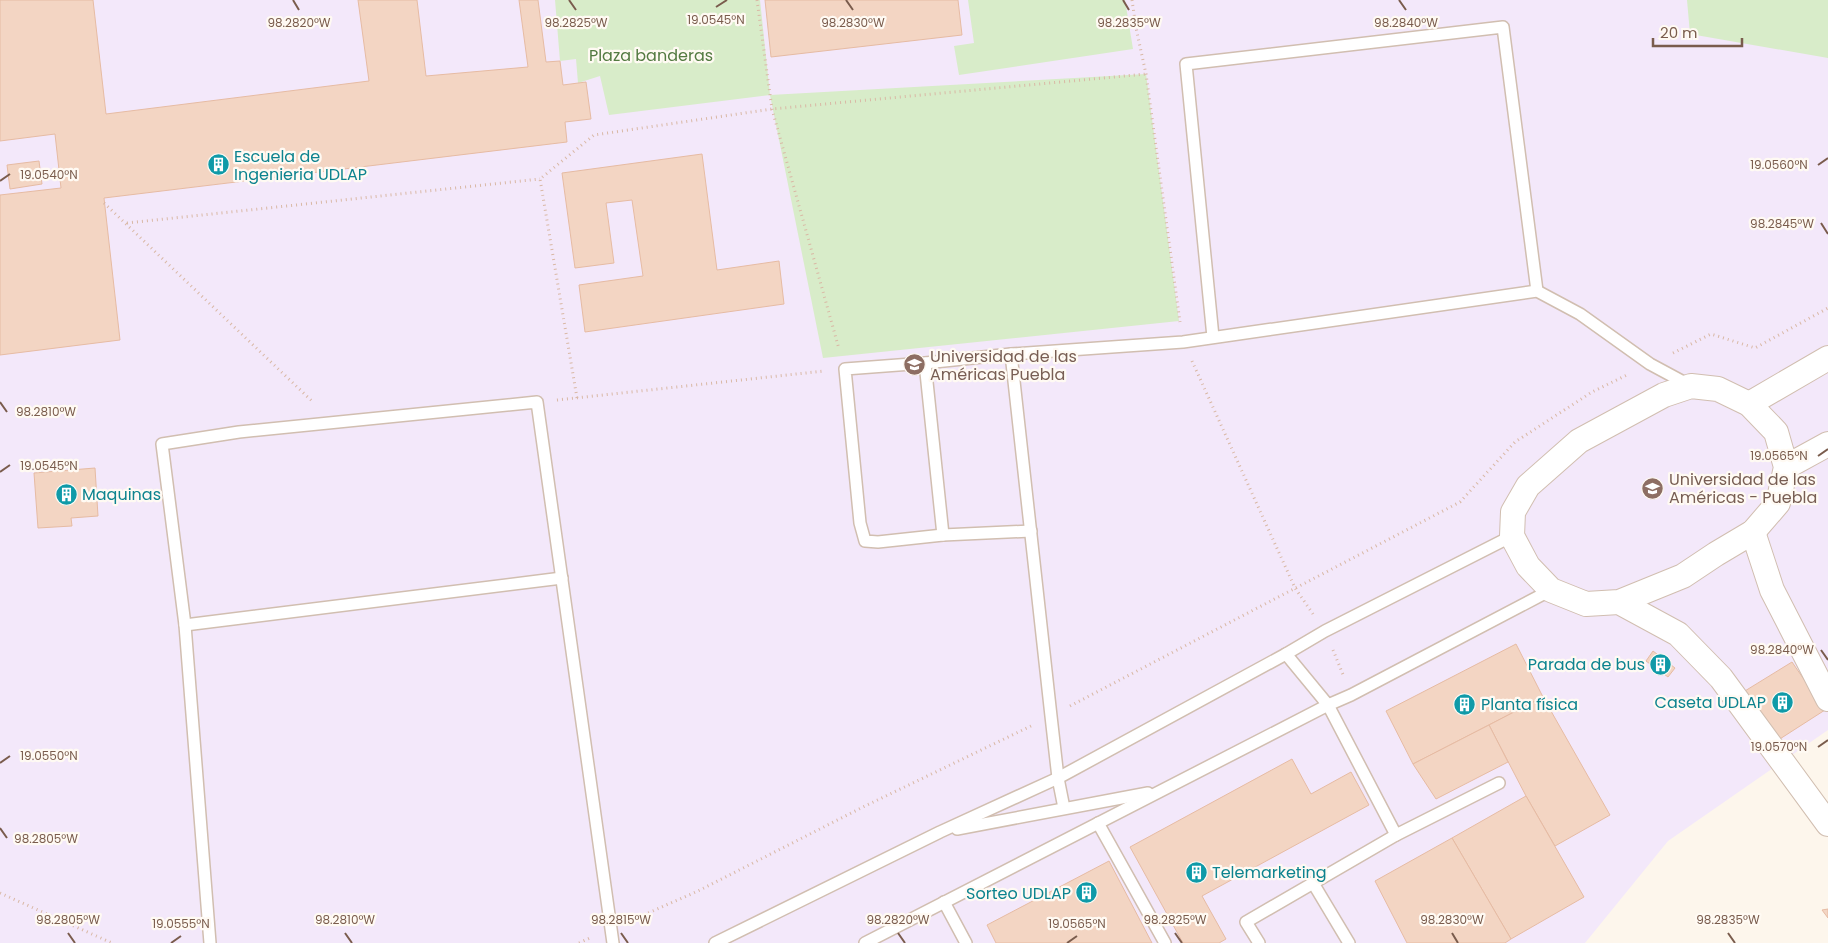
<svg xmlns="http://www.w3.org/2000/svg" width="1828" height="943" font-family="Poppins,sans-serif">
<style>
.education{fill:#f3e8fa}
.green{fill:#d8ecc9}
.building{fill:#f3d5c3;stroke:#e6bba3}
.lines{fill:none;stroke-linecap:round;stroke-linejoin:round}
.lane-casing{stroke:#d1beb0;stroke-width:14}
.street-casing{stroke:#d1beb0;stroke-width:26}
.path{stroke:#d9b8a5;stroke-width:3;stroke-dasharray:1 4;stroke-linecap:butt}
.lane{stroke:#fff;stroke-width:11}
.street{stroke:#fff;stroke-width:24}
.ticks{fill:none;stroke:#7a5c4d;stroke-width:2}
.labels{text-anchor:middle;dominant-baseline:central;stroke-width:4.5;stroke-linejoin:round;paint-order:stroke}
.park-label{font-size:16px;fill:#537a41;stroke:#fffaf3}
.culture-label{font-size:16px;fill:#0d838f;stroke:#fffaf3;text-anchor:start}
.education-label{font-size:16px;fill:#785e54;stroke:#fffaf3;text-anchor:start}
.ticks-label{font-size:12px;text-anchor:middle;fill:#7a5c4d;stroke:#fffaf3;stroke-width:4.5;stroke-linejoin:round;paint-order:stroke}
</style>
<rect width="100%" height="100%" fill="#fdf6ec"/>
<path class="education" d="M 0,0 L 1828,0 L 1828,730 L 1668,841 L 1585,943 L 0,943 Z"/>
<g class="green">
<path d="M 555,0 L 760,0 L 770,95 L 1146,74 L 1179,321 L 823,358 L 770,95 L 609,115 L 600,76 L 578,83 L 576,59 L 560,61 Z"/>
<path d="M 968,0 L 1125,0 L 1133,49 L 959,75 L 954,46 L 974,43 Z"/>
<path d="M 1687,0 L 1828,0 L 1828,58 L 1690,34 Z"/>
</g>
<g class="building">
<path d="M 0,0 L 93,0 L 106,114 L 369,81 L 358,0 L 417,0 L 426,76 L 528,67 L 519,0 L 538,0 L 546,62 L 560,61 L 563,85 L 586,82 L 591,119 L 565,122 L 567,142 L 104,198 L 120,340 L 0,355 L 0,195 L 61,188 L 55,134 L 0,141 Z"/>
<path d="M 765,0 L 958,0 L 962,35 L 771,57 Z"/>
<path d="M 702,154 L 717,270 L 779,261 L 784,304 L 585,332 L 579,285 L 643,276 L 632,200 L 606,203 L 614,263 L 575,268 L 562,173 Z"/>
<path d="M 39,161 L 42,184 L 10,189 L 7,165 Z"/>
<path d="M 95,468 L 98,516 L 71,518 L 72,526 L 38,528 L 34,473 Z"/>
<path d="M 1516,644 L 1543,697 L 1413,764 L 1386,711 Z"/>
<path d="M 1653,651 L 1675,668 L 1668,677 L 1646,661 Z"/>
<path d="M 1792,662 L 1825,710 L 1772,744 L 1740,694 Z"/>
<path d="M 1543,697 L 1610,815 L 1555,846 L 1526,796 L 1489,725 Z"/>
<path d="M 1489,725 L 1508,762 L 1436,799 L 1413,764 Z"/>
<path d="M 1292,759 L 1311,794 L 1351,772 L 1369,805 L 1202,896 L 1226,939 L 1219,943 L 1183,943 L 1130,847 Z"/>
<path d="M 1526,796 L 1584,897 L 1511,939 L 1452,838 Z"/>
<path d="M 1452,838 L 1511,939 L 1505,943 L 1407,943 L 1375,881 Z"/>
<path d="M 1109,861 L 1152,943 L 996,943 L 987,925 Z"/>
<path d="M 1828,909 L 1828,918 L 1822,910 Z"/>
</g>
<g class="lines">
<defs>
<g id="lane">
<path d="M 1213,337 L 1186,64 L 1503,27 L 1537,291"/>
<path d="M 1011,354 L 1051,716 L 1058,778 L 1064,808"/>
<path d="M 925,363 L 943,535"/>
<path d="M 1031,531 L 943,535 L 878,542 L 865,541 L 860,523 L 845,369 L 925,363 L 1011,354 L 1183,342 L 1537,291 L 1580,314 L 1650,364 L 1689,385"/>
<path d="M 185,625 L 562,578"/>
<path d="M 1286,654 L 1328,705 L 1396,835 L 1499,783"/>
<path d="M 1098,823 L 1165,943"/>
<path d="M 957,829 L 1148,793"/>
<path d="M 1313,883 L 1349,943"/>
<path d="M 944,902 L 966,943"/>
<path d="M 210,943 L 185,625 L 162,444 L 239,432 L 537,402 L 613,943"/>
<path d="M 715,943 L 940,832 L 1058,778 L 1286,654 L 1325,631 L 1512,536"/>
<path d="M 865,943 L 1328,705 L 1351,695 L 1551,590"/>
<path d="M 1259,943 L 1246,922 L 1396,835"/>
</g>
<g id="street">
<path d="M 1749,404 L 1828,358"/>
<path d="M 1786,467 L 1828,444"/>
<path d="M 1753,532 L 1772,590 L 1828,699"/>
<path d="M 1619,602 L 1683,576 L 1716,554 L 1753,532 L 1778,503 L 1786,467 L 1776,432 L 1749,404 L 1718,389 L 1691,386 L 1664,395 L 1579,441 L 1528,486 L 1513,512 L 1512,536 L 1528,566 L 1551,590 L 1586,604 L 1619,602 L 1678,634 L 1721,678 L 1828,824"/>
</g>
</defs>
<use href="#lane" class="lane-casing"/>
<use href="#street" class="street-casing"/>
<g class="path">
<path d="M 757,0 L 772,109 L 839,349"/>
<path d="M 1132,0 L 1136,28 L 1146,74 L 1180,322"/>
<path d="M 104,203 L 314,403"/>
<path d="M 127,223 L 540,179"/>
<path d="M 1673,353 L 1711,334 L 1755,348 L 1828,308"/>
<path d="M 1192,361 L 1295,588 L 1313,614"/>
<path d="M 577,398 L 540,179 L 594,135 L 772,109 L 1146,74"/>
<path d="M 557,400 L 824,371"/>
<path d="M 1333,650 L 1344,677"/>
<path d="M 1070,706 L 1460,502 L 1515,442 L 1592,392 L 1629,374"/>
<path d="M 0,893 L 112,943"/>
<path d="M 630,921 L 698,891 L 863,807 L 1031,726"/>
<path d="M 579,943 L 592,937"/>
</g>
<use href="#lane" class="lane"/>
<use href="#street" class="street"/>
</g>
<path class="ticks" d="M 293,0 L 299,10M 569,0 L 576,10M 846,0 L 853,10M 1123,0 L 1129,10M 1399,0 L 1406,10M 716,7 L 727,0M 1818,165 L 1828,158M 0,181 L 10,174M 1821,223 L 1828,234M 0,402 L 7,412M 1818,456 L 1828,449M 0,472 L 10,465M 1821,650 L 1828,660M 1818,747 L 1828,740M 0,763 L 10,756M 0,828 L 7,838M 68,933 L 75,943M 345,933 L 352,943M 621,933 L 628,943M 898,933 L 905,943M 1175,933 L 1182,943M 1452,933 L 1458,943M 1728,933 L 1735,943M 171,943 L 181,936M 1067,943 L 1077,936"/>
<defs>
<symbol id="building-disc" viewBox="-11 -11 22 22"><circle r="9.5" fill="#0f9aa8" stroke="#fffaf3"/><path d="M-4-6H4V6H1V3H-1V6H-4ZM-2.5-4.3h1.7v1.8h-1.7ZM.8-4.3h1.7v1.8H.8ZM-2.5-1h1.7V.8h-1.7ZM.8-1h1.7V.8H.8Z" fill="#fff"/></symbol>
<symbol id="university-disc" viewBox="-11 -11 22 22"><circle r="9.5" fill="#8d6e63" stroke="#fffaf3"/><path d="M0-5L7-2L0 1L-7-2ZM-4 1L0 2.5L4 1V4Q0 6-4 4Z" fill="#fff"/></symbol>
<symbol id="school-disc" viewBox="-11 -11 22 22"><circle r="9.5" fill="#8d6e63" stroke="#fffaf3"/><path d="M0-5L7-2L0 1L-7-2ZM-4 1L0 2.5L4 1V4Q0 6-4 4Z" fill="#fff"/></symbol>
</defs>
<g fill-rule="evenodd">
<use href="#building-disc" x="206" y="152" width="25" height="25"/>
<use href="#university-disc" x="902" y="352" width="25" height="25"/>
<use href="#school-disc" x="1640" y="476" width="25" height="25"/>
<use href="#building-disc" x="54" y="482" width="25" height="25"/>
<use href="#building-disc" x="1648" y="652" width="25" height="25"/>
<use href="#building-disc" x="1770" y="690" width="25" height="25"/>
<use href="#building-disc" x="1452" y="692" width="25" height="25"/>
<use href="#building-disc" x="1184" y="860" width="25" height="25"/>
<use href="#building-disc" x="1074" y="880" width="25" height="25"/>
</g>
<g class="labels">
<g class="park-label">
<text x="651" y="55">Plaza banderas</text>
</g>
<g class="culture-label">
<text x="234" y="156">Escuela de<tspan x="234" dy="18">Ingenieria UDLAP</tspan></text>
<text x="82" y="494">Maquinas</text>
<text x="1645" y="664" text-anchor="end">Parada de bus</text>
<text x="1766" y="702" text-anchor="end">Caseta UDLAP</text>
<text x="1481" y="704">Planta física</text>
<text x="1212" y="872">Telemarketing</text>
<text x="1071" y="893" text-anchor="end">Sorteo UDLAP</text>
</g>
<g class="education-label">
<text x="930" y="356">Universidad de las<tspan x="930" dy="18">Américas Puebla</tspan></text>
<text x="1669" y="479">Universidad de las<tspan x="1669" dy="18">Américas - Puebla</tspan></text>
</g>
</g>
<g class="ticks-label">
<text x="716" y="24">19.0545°N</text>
<text x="299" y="27">98.2820°W</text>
<text x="576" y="27">98.2825°W</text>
<text x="853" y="27">98.2830°W</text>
<text x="1129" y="27">98.2835°W</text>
<text x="1406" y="27">98.2840°W</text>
<text x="1779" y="169">19.0560°N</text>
<text x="49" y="179">19.0540°N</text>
<text x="1782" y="228">98.2845°W</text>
<text x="46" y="416">98.2810°W</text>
<text x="1779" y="460">19.0565°N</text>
<text x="49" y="470">19.0545°N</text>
<text x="1782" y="654">98.2840°W</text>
<text x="1779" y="751">19.0570°N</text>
<text x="49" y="760">19.0550°N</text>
<text x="46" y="843">98.2805°W</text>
<text x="68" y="924">98.2805°W</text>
<text x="345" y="924">98.2810°W</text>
<text x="621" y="924">98.2815°W</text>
<text x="898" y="924">98.2820°W</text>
<text x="1175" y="924">98.2825°W</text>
<text x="1452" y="924">98.2830°W</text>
<text x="1728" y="924">98.2835°W</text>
<text x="181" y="928">19.0555°N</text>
<text x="1077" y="928">19.0565°N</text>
</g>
<path d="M1653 38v8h89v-8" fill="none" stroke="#7a5c4d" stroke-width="2.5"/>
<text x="1660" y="38" font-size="15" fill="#7a5c4d" stroke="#fffaf3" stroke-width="4" paint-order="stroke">20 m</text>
</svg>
